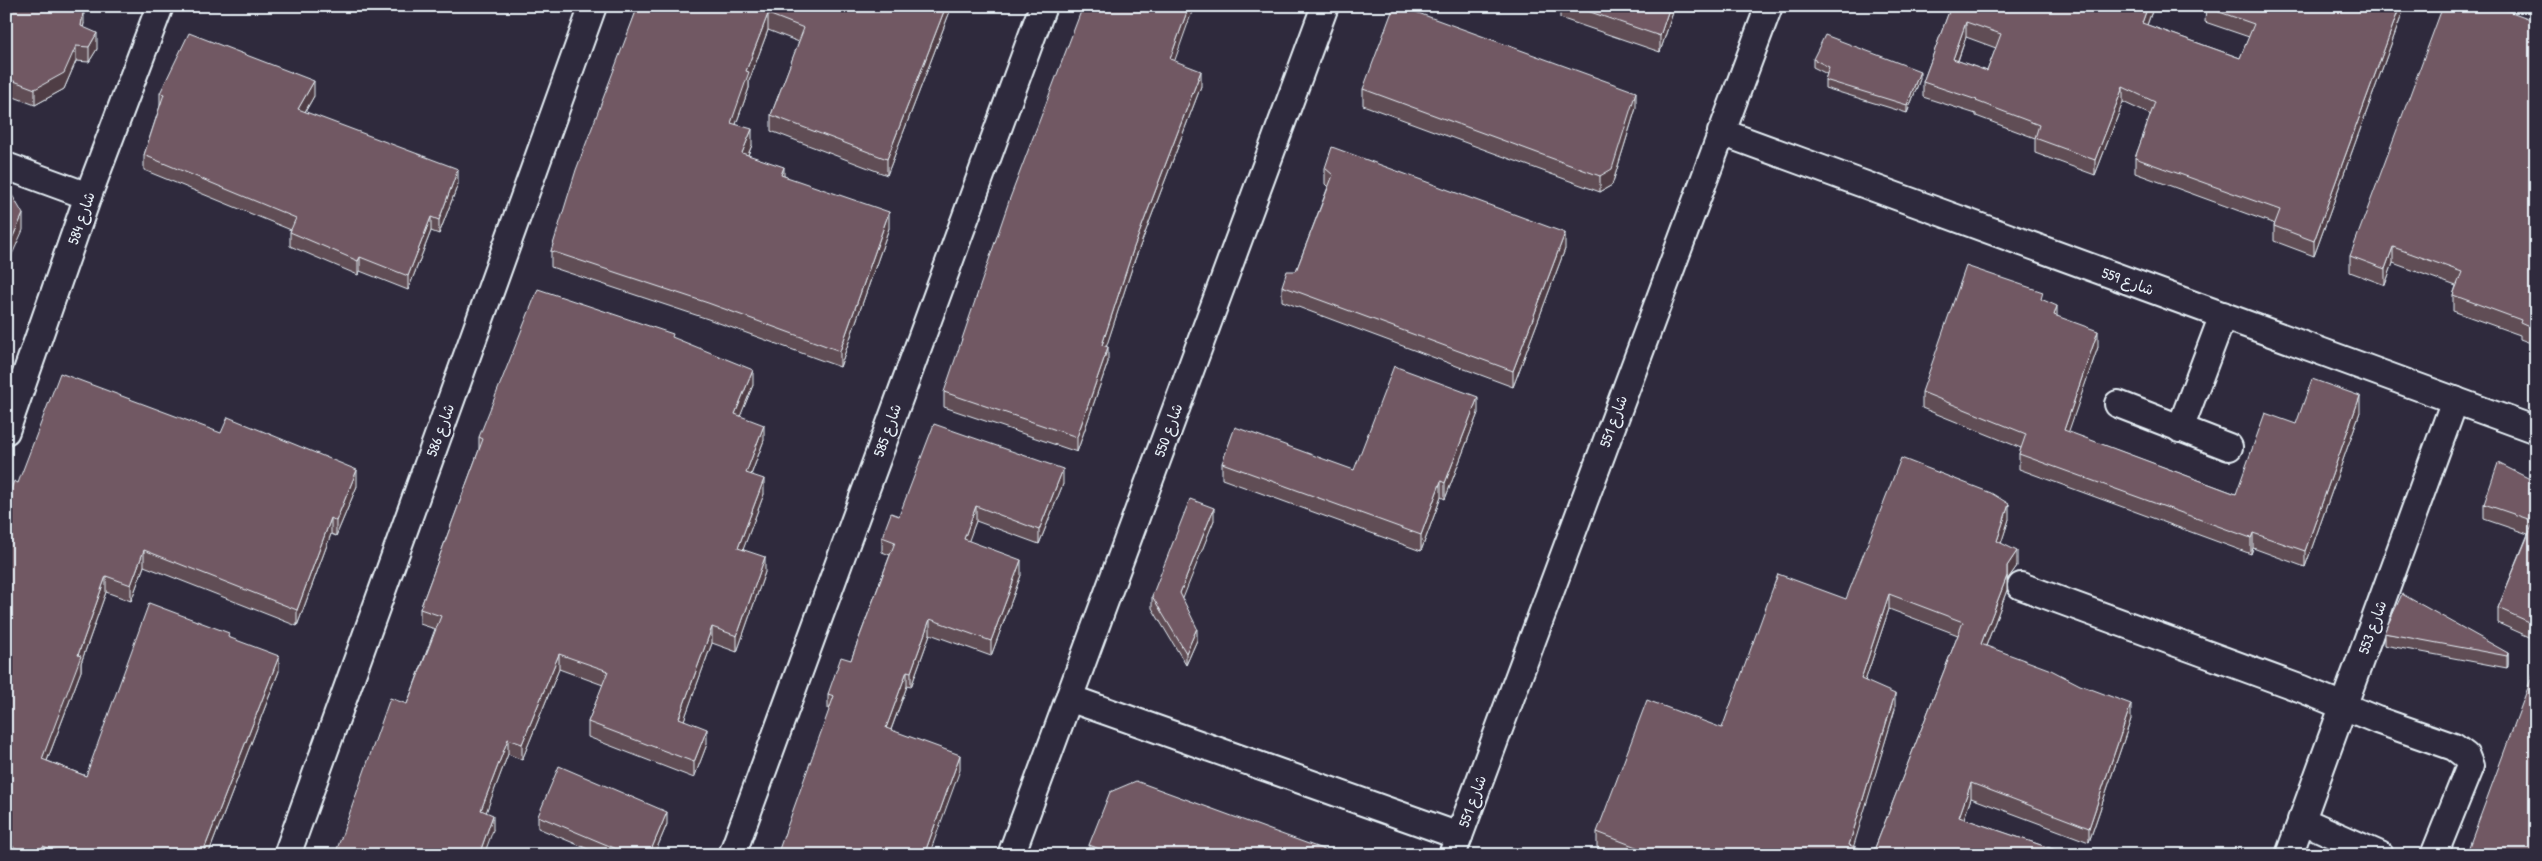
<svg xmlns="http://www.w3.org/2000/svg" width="2542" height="861" font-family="'Patrick Hand','Playpen Sans Arabic',sans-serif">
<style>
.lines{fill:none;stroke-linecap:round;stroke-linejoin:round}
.street-casing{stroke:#e8f1f8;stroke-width:30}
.street{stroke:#2f2a3d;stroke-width:26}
.wall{fill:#614d55;stroke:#e8f1f8;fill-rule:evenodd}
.shaded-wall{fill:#4f3e45;stroke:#e8f1f8}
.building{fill:#715963;stroke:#e8f1f8;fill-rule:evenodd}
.labels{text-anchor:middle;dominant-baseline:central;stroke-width:5;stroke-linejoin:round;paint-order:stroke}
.street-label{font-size:15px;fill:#e8f1f8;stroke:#2f2a3d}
</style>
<rect width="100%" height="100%" fill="#2f2a3d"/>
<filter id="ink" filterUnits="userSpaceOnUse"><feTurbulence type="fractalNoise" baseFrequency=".02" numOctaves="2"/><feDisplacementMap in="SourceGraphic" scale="10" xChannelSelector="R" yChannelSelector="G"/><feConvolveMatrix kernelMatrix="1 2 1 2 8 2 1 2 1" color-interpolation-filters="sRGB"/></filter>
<g filter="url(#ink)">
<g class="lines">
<defs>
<g id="street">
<path d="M 1721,132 L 2536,430"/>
<path d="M 6,166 L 88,196"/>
<path d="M 2118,404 L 2229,447"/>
<path d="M 2180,429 L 2223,315"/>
<path d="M 6,431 L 88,196 L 160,6"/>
<path d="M 2021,586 L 2302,689 L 2377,720 L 2454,747 L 2466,756 L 2470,766 L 2434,855"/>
<path d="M 1069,698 L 1459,836"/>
<path d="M 2301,820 L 2380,855"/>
<path d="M 287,855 L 593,6"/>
<path d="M 732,855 L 1043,6"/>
<path d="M 1011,855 L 1325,6"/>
<path d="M 1452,855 L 1769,6"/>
<path d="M 2289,855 L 2455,400"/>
</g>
</defs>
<use href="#street" class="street-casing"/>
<use href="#street" class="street"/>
</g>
<g class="wall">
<path d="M 6,6 L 84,23 L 83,27 L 97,49 L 89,62 L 76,61 L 64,89 L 35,105 L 6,94 Z"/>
<path d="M 638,6 L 952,6 L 887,175 L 771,131 L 771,115 L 799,42 L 768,30 L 749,81 L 749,88 L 736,124 L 752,145 L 748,155 L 784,176 L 889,228 L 840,367 L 708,319 L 551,267 L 551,251 Z"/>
<path d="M 1560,6 L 1675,6 L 1660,52 L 1560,18 Z"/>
<path d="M 1947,6 L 2154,6 L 2147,25 L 2240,58 L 2249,37 L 2205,22 L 2206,6 L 2405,6 L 2314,256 L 2274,241 L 2274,226 L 2275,224 L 2135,173 L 2135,158 L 2151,115 L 2123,102 L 2095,175 L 2035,153 L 2035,138 L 1976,116 L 1976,114 L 1923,97 L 1923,82 L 1949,12 L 1947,11 ZM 1966,37 L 1996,48 L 1987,71 L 1958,61 Z"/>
<path d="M 2536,21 L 2536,345 L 2520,339 L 2520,335 L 2453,311 L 2453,295 L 2456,286 L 2393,263 L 2385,285 L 2350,272 L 2350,256 Z"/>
<path d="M 1813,59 L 1920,79 L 1907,113 L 1825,88 L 1825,80 L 1827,74 L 1813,67 Z"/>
<path d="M 1175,61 L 1201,86 L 1134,262 L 1106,347 L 1108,362 L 1077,452 L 944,407 L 944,392 Z"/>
<path d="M 1363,89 L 1636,108 L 1612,185 L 1600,192 L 1363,105 Z"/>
<path d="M 160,93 L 314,96 L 305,112 L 458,184 L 439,234 L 431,231 L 408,290 L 360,271 L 358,275 L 290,246 L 290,232 L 291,230 L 144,170 L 144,155 L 160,106 Z"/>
<path d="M 1325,168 L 1565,249 L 1513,387 L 1282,301 L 1282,286 L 1296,271 L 1328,187 L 1325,184 Z"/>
<path d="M 2043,300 L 2057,316 L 2098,347 L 2068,432 L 2236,494 L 2296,424 L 2360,412 L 2305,567 L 2253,548 L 2251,554 L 2019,469 L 2019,454 L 2021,448 L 1922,408 L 1922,392 Z"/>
<path d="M 673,338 L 753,385 L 740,416 L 764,440 L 751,475 L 764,494 L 743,549 L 765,572 L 737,652 L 712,643 L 684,720 L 707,744 L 694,778 L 588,737 L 588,722 L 603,685 L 559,669 L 522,760 L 508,754 L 486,812 L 493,830 L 407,704 L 435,629 L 420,624 L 420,609 L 479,450 L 479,437 Z"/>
<path d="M 1478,413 L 1445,499 L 1441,497 L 1421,551 L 1222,479 L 1222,463 L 1354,470 Z"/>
<path d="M 2536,482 L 2536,640 L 2498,623 L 2498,608 L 2528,534 L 2484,519 L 2484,504 Z"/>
<path d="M 18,483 L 357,486 L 336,536 L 331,534 L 297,626 L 144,566 L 131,601 L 106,592 L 81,663 L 81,671 L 47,761 L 86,776 L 229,637 L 279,671 L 208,855 L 6,855 L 6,502 Z"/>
<path d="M 1063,484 L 1039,544 L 976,521 L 968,541 L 1021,575 L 991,656 L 930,634 L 911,687 L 907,686 L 891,730 L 960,770 L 828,709 L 828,694 L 851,660 L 890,555 L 882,552 L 882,537 L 899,516 Z"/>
<path d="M 2009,519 L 2001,543 L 2017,566 L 2007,580 L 2007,590 L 1986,646 L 2131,719 L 2089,842 L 1971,798 L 1964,819 L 2070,855 L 1618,855 L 1597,847 L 1597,832 L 1722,728 L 1846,599 ZM 1889,609 L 1958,635 L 1873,853 L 1853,846 L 1895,709 L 1865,681 Z"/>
<path d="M 1214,520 L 1182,599 L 1197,640 L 1186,665 L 1152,608 L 1152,596 Z"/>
<path d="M 2384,633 L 2508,653 L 2508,665 L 2507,668 L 2384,645 Z"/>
<path d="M 538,816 L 667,824 L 654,855 L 602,855 L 538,828 Z"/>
<path d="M 1089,845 L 1336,855 L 1089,855 Z"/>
</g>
<g class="shaded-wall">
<path d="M 946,6 L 952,6 L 887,175 L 887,159 Z"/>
<path d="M 1189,6 L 1194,6 L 1170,74 L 1170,59 Z"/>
<path d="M 1670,6 L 1675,6 L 1660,52 L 1660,36 Z"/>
<path d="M 2148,6 L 2154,6 L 2142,38 L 2142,23 Z"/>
<path d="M 2400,6 L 2405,6 L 2314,256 L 2314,241 Z"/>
<path d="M 84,7 L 84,23 L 81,42 L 81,26 Z"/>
<path d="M 768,14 L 768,30 L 749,81 L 749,88 L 731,138 L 731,123 L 746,71 Z"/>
<path d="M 1966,22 L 1966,37 L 1953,74 L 1953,59 Z"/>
<path d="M 97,33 L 97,49 L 89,62 L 89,47 Z"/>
<path d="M 76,46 L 76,61 L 64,89 L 35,105 L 35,89 Z"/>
<path d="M 1201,71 L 1201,86 L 1134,262 L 1102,360 L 1102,345 L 1134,247 Z"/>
<path d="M 1920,71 L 1920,79 L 1907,113 L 1907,105 Z"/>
<path d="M 314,81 L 314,96 L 298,124 L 298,109 Z"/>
<path d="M 2123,87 L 2123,102 L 2095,175 L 2095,160 Z"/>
<path d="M 1636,92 L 1636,108 L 1612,185 L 1600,192 L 1600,176 Z"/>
<path d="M 752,129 L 752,145 L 742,169 L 742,153 Z"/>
<path d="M 784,167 L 784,183 L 781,175 Z"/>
<path d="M 458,169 L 458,184 L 439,234 L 439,220 Z"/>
<path d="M 889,212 L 889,228 L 840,367 L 840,351 Z"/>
<path d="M 23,214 L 23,230 L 6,268 L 6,252 Z"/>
<path d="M 431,217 L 431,231 L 408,290 L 408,276 Z"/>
<path d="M 1565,233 L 1565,249 L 1513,387 L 1513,371 Z"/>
<path d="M 2393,247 L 2393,263 L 2385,285 L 2385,269 Z"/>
<path d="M 360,257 L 360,271 L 358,275 L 358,261 Z"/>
<path d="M 2057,306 L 2057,321 L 2054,315 Z"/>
<path d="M 2098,331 L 2098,347 L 2064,445 L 2064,430 Z"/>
<path d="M 1108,347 L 1108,362 L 1077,452 L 1077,437 Z"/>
<path d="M 753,370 L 753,385 L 735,429 L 735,414 Z"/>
<path d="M 2360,396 L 2360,412 L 2305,567 L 2305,551 Z"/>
<path d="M 1478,397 L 1478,413 L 1445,499 L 1445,483 Z"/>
<path d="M 764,425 L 764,440 L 746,488 L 746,473 Z"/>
<path d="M 1063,469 L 1063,484 L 1039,544 L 1039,530 Z"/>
<path d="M 357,470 L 357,486 L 336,536 L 336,521 Z"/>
<path d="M 764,479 L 764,494 L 738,563 L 738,548 Z"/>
<path d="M 1441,481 L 1441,497 L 1421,551 L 1421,535 Z"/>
<path d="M 2009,504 L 2009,519 L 1997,556 L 1997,541 Z"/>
<path d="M 976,506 L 976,521 L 964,554 L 964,539 Z"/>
<path d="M 1214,508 L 1214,520 L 1180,606 L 1180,593 Z"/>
<path d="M 331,518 L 331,534 L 297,626 L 297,610 Z"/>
<path d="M 2253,533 L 2253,548 L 2251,554 L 2251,538 Z"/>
<path d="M 144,550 L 144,566 L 131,601 L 131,585 Z"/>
<path d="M 2017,551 L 2017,566 L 2007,580 L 2007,566 Z"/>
<path d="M 765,557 L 765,572 L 737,652 L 737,636 Z"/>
<path d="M 1021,560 L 1021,575 L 991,656 L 991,641 Z"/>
<path d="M 106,576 L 106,592 L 81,663 L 81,671 L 42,774 L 42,759 L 78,655 Z"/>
<path d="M 2007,576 L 2007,590 L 1981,659 L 1981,644 Z"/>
<path d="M 1889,594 L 1889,609 L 1861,693 L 1861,679 Z"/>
<path d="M 930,619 L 930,634 L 911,687 L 911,672 Z"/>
<path d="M 712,627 L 712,643 L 679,734 L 679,718 Z"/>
<path d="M 1197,628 L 1197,640 L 1186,665 L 1186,653 Z"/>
<path d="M 2508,653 L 2508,665 L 2507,668 L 2507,656 Z"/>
<path d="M 559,654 L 559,669 L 522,760 L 522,744 Z"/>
<path d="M 279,656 L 279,671 L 208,855 L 202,855 Z"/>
<path d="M 907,671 L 907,686 L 886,743 L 886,728 Z"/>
<path d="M 1895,694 L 1895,709 L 1851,855 L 1849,845 Z"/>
<path d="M 2131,704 L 2131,719 L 2089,842 L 2089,828 Z"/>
<path d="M 707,729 L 707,744 L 694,778 L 694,762 Z"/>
<path d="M 508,739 L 508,754 L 481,826 L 481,810 Z"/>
<path d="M 960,755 L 960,770 L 929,855 L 924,855 Z"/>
<path d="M 1971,783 L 1971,798 L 1959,832 L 1959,817 Z"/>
<path d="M 667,812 L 667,824 L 654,855 L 649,855 Z"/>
<path d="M 493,815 L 493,830 L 484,855 L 479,855 Z"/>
<path d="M 43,846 L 43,855 L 39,855 Z"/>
</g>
<g class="building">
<path d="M 6,6 L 84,6 L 81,26 L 97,33 L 89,47 L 76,46 L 64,73 L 35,89 L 6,78 Z"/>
<path d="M 638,6 L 946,6 L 887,159 L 771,115 L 804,28 L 768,14 L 746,71 L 749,72 L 731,123 L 752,129 L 742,153 L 784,167 L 781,175 L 889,212 L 840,351 L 708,303 L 551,251 L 576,170 Z"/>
<path d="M 1083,6 L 1189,6 L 1170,59 L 1201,71 L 1134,247 L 1102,345 L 1108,347 L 1077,437 L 944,392 L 1010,198 Z"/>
<path d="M 1394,6 L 1399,6 L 1636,92 L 1612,169 L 1600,176 L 1363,89 Z"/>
<path d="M 1573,6 L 1670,6 L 1660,36 Z"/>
<path d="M 1951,6 L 2148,6 L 2142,23 L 2240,58 L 2254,24 L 2205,7 L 2206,6 L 2400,6 L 2314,241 L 2274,226 L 2280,210 L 2135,158 L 2155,102 L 2123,87 L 2095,160 L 2035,138 L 2039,125 L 1976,101 L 1977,100 L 1923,82 ZM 1966,22 L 2001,34 L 1987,71 L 1953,59 Z"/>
<path d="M 2443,6 L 2495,6 L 2536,21 L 2536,330 L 2520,323 L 2521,320 L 2453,295 L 2462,272 L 2393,247 L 2385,269 L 2350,256 Z"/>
<path d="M 189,33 L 314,81 L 298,109 L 458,169 L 439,220 L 431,217 L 408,276 L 360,257 L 358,261 L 290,232 L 296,218 L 144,155 L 164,94 L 160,93 Z"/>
<path d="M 1825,35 L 1920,71 L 1907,105 L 1825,80 L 1829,67 L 1813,59 Z"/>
<path d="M 1332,147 L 1565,233 L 1513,371 L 1282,286 L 1287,271 L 1296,271 L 1333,175 L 1325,168 Z"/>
<path d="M 6,187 L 8,188 L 23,214 L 6,252 Z"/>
<path d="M 1966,266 L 2043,292 L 2041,299 L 2057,306 L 2054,315 L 2098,331 L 2064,430 L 2236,494 L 2265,413 L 2296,424 L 2312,379 L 2360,396 L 2305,551 L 2253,533 L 2251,538 L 2019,454 L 2026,434 L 1922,392 Z"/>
<path d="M 538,289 L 673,334 L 672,337 L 753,370 L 735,414 L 764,425 L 746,473 L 764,479 L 738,548 L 765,557 L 737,636 L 712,627 L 679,718 L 707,729 L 694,762 L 588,722 L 608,671 L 559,654 L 522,744 L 508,739 L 481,810 L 493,815 L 479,855 L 335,855 L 390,698 L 407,704 L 441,616 L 420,609 L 483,439 L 479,437 Z"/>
<path d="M 1394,366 L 1478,397 L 1445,483 L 1441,481 L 1421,535 L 1222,463 L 1235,427 L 1354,470 Z"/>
<path d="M 60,373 L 221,433 L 228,417 L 357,470 L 336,521 L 331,518 L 297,610 L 144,550 L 131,585 L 106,576 L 78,655 L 81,656 L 42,759 L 86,776 L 149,603 L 229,633 L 228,637 L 279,656 L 202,855 L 67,855 L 43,846 L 39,855 L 34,855 L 6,844 L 6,502 L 14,481 L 18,483 Z"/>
<path d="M 934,424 L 1063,469 L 1039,530 L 976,506 L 964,539 L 1021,560 L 991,641 L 930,619 L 911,672 L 907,671 L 886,728 L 960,755 L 924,855 L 777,855 L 834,696 L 828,694 L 841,657 L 851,660 L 895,542 L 882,537 L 891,513 L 899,516 Z"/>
<path d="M 1901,458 L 1991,493 L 2009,504 L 1997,541 L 2017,551 L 2007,566 L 2007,576 L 1981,644 L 2051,670 L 2080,685 L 2131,704 L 2089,828 L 1971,783 L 1959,817 L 2070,855 L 1657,855 L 1597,832 L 1647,700 L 1722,728 L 1778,574 L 1846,599 ZM 1889,594 L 1963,622 L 1873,853 L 1849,845 L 1895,694 L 1861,679 Z"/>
<path d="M 2498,463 L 2536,482 L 2536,625 L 2498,608 L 2534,521 L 2484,504 Z"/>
<path d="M 1190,499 L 1214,508 L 1180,593 L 1197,628 L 1186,653 L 1152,596 Z"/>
<path d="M 2402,594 L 2508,653 L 2507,656 L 2384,633 Z"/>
<path d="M 2536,666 L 2536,855 L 2466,855 Z"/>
<path d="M 559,766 L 667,812 L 649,855 L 631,855 L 538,816 Z"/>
<path d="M 1136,781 L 1336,854 L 1336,855 L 1115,855 L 1089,845 L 1110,792 Z"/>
</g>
</g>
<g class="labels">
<g class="street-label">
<text transform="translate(81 218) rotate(-71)">شارع 584</text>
<text transform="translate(2128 281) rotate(20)">شارع 559</text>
<text transform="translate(1613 421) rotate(-70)">شارع 551</text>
<text transform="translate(440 430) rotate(-70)">شارع 586</text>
<text transform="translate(887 430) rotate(-70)">شارع 585</text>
<text transform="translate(1168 430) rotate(-70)">شارع 550</text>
<text transform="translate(2372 627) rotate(-70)">شارع 553</text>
<text transform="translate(1472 801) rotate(-70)">شارع 551</text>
</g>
</g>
<rect width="2542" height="861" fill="none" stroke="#2f2a3d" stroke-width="25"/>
<rect x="12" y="12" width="2517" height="836" fill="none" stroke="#e8f1f8" stroke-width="2" filter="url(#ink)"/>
</svg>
